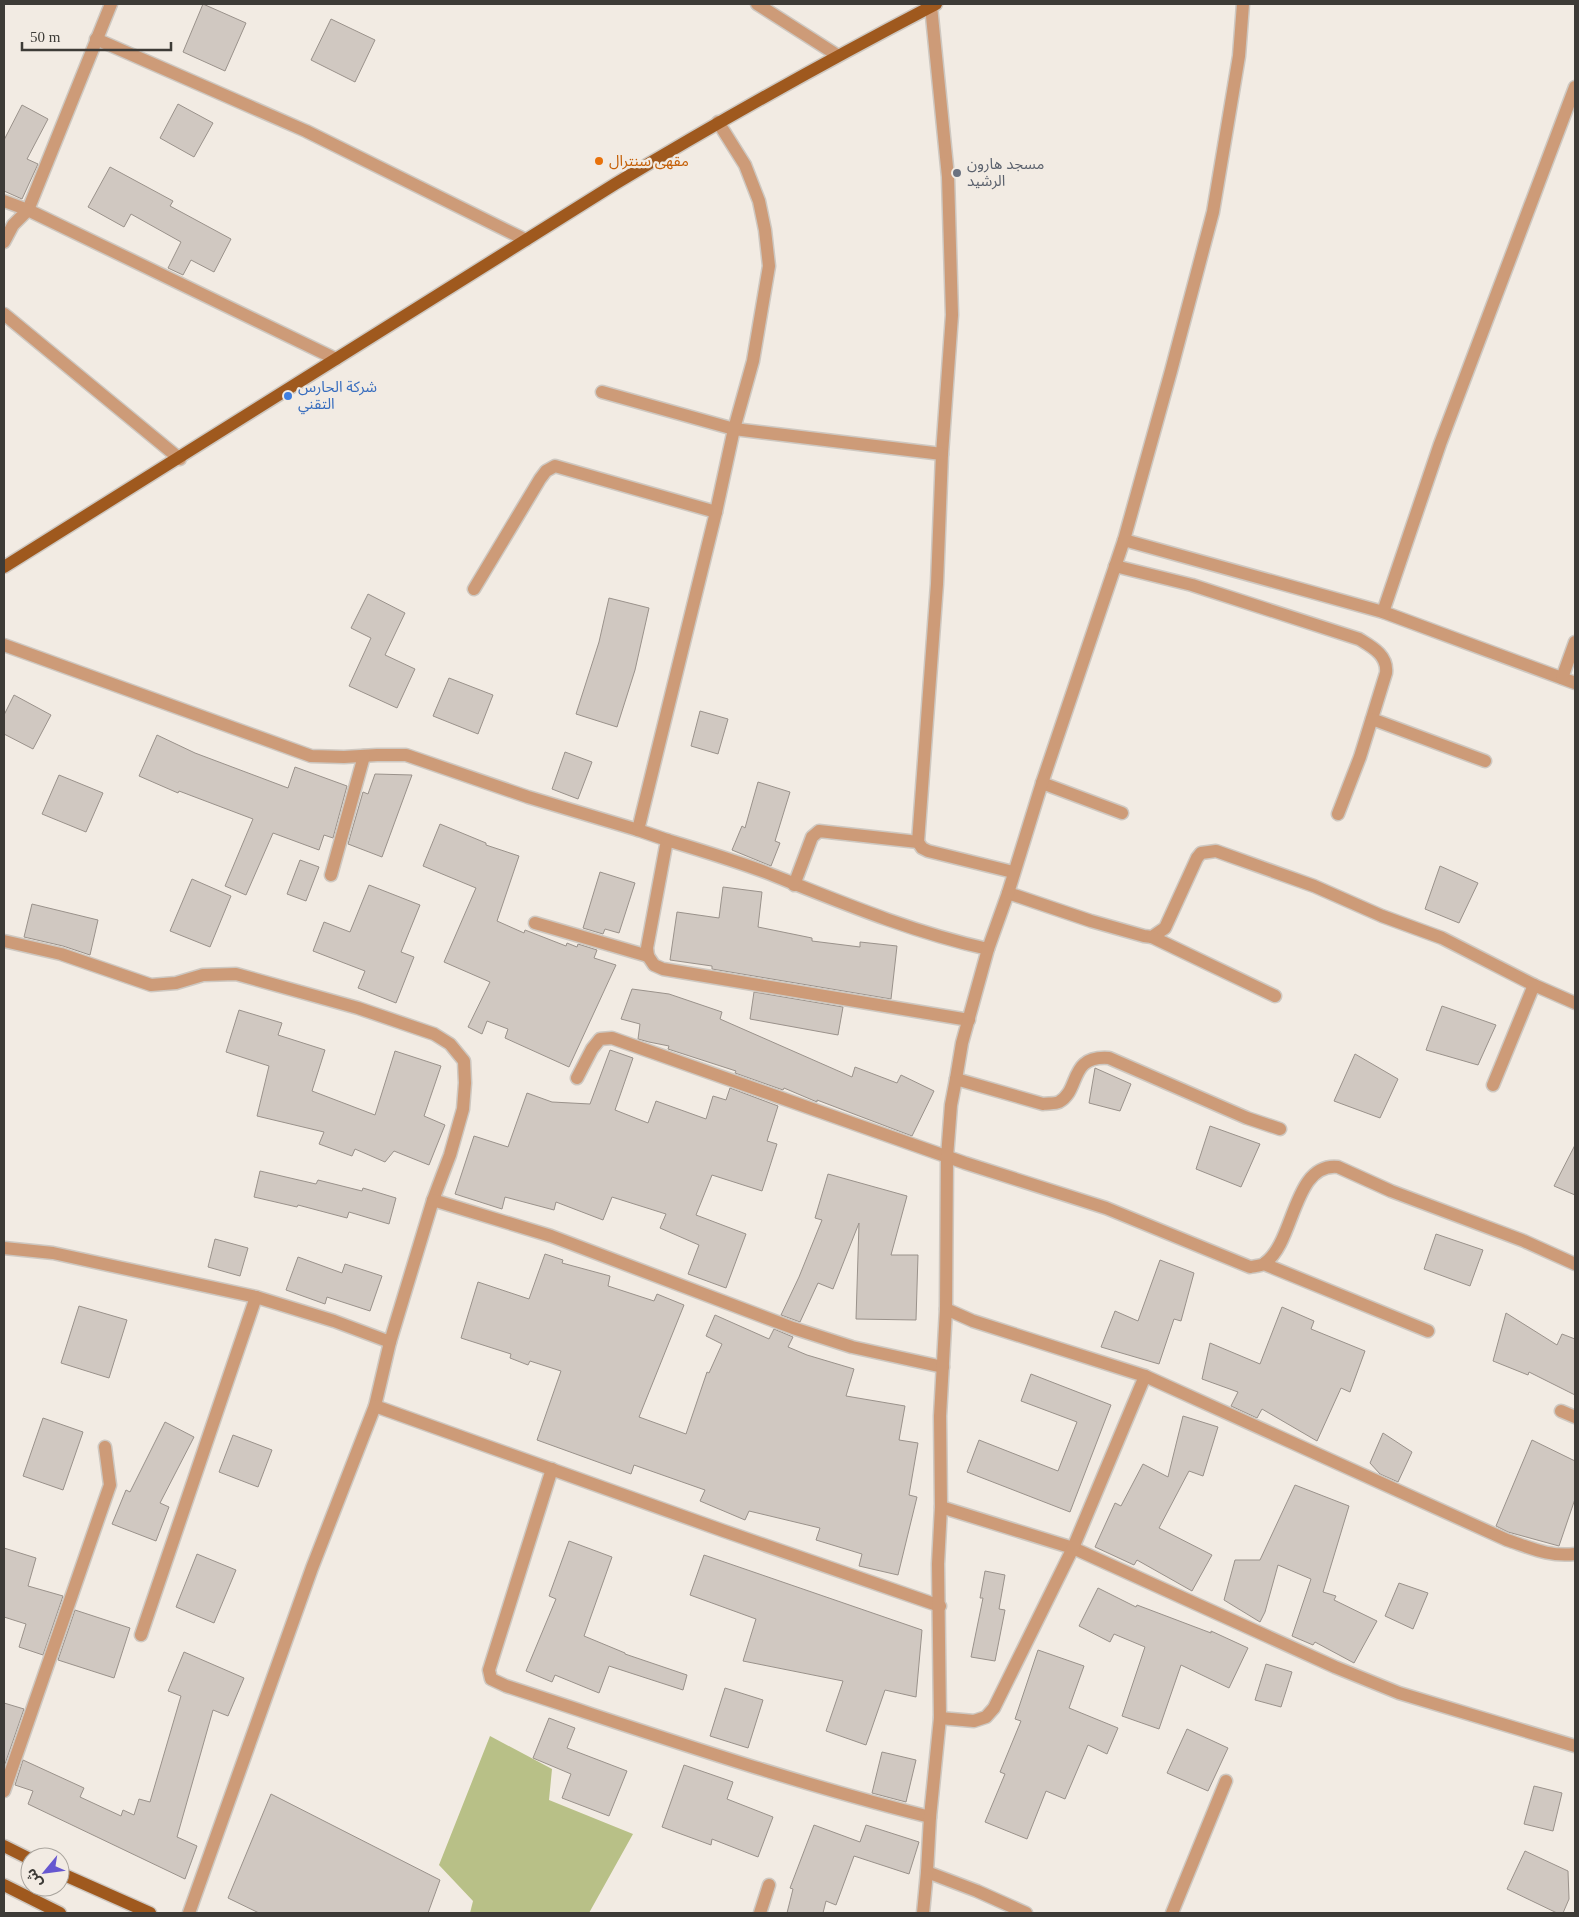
<svg xmlns="http://www.w3.org/2000/svg" width="1579" height="1917" font-family="'Times New Roman','Noto Sans Arabic',serif">
<style>
.green{fill:#b8c087}
.building{fill:#d0c8c1;stroke:#9a928b}
.lines{fill:none;stroke-linecap:round;stroke-linejoin:round}
.minor-casing{stroke:#cec8c1;stroke-width:15}
.major-casing{stroke:#cec8c1;stroke-width:15}
.minor{stroke:#cd9b78;stroke-width:12}
.major{stroke:#9f591e;stroke-width:12}
.food-dot{fill:#e8710a;stroke:#f2ebe3;stroke-width:2}
.worship-dot{fill:#6b7280;stroke:#f2ebe3;stroke-width:2}
.shop-dot{fill:#3f7fe0;stroke:#f2ebe3;stroke-width:2}
.labels{text-anchor:middle;dominant-baseline:central;stroke-width:4.5;stroke-linejoin:round;paint-order:stroke}
.food-label{font-size:15px;fill:#c56008;stroke:#f2ebe3;text-anchor:start}
.worship-label{font-size:15px;fill:#5b616d;stroke:#f2ebe3;text-anchor:start}
.shop-label{font-size:15px;fill:#366cbe;stroke:#f2ebe3;text-anchor:start}
</style>
<rect width="100%" height="100%" fill="#f2ebe3"/>
<path class="green" d="M 490,1736 L 552,1769 L 549,1800 L 633,1834 L 589,1913 L 470,1913 L 473,1901 L 439,1865 Z"/>
<g class="building">
<path d="M 203,4 L 246,23 L 225,71 L 183,52 Z"/>
<path d="M 331,19 L 375,40 L 355,82 L 311,60 Z"/>
<path d="M 178,104 L 213,123 L 194,157 L 160,138 Z"/>
<path d="M 22,105 L 48,119 L 27,159 L 38,164 L 22,199 L 4,191 L 4,140 Z"/>
<path d="M 110,167 L 173,201 L 170,206 L 231,239 L 214,272 L 191,260 L 183,275 L 168,268 L 181,242 L 131,214 L 124,227 L 88,207 Z"/>
<path d="M 368,594 L 405,613 L 385,655 L 415,669 L 397,708 L 349,686 L 371,638 L 351,628 Z"/>
<path d="M 609,598 L 649,608 L 635,670 L 617,727 L 576,714 L 599,642 Z"/>
<path d="M 449,678 L 493,695 L 478,734 L 433,716 Z"/>
<path d="M 14,695 L 51,715 L 33,749 L 4,734 L 4,715 Z"/>
<path d="M 700,711 L 728,719 L 718,754 L 691,746 Z"/>
<path d="M 157,735 L 195,753 L 288,788 L 295,767 L 347,786 L 333,838 L 324,835 L 319,850 L 273,833 L 246,895 L 225,886 L 253,819 L 179,791 L 178,793 L 139,776 Z"/>
<path d="M 565,752 L 592,762 L 578,799 L 552,789 Z"/>
<path d="M 375,774 L 412,775 L 382,857 L 348,844 L 363,792 L 368,794 Z"/>
<path d="M 59,775 L 103,793 L 86,832 L 42,814 Z"/>
<path d="M 758,782 L 790,792 L 775,841 L 780,843 L 771,866 L 732,850 L 742,826 L 745,828 Z"/>
<path d="M 440,824 L 486,843 L 486,845 L 519,856 L 497,921 L 524,933 L 525,930 L 566,946 L 567,943 L 577,947 L 578,944 L 597,950 L 594,958 L 616,965 L 569,1067 L 505,1038 L 508,1029 L 487,1021 L 482,1034 L 468,1027 L 490,982 L 444,962 L 476,888 L 423,866 Z"/>
<path d="M 300,860 L 319,867 L 306,901 L 287,894 Z"/>
<path d="M 1440,866 L 1478,883 L 1459,923 L 1425,909 Z"/>
<path d="M 600,872 L 635,883 L 619,933 L 605,929 L 603,934 L 583,928 Z"/>
<path d="M 192,879 L 231,896 L 210,947 L 170,931 Z"/>
<path d="M 369,885 L 420,905 L 401,952 L 414,957 L 396,1003 L 358,988 L 365,971 L 313,951 L 324,922 L 350,932 Z"/>
<path d="M 723,887 L 762,892 L 758,927 L 812,938 L 812,941 L 860,947 L 860,942 L 897,946 L 891,999 L 712,969 L 712,966 L 670,960 L 677,912 L 719,918 Z"/>
<path d="M 32,904 L 98,920 L 90,955 L 63,946 L 24,937 Z"/>
<path d="M 632,989 L 669,994 L 722,1012 L 720,1019 L 852,1077 L 855,1067 L 897,1083 L 901,1075 L 934,1091 L 912,1136 L 817,1100 L 817,1102 L 784,1088 L 783,1090 L 735,1073 L 736,1071 L 668,1049 L 669,1046 L 649,1042 L 638,1039 L 640,1024 L 621,1019 Z"/>
<path d="M 754,992 L 843,1007 L 838,1035 L 750,1019 Z"/>
<path d="M 1442,1006 L 1496,1025 L 1478,1065 L 1426,1050 Z"/>
<path d="M 239,1010 L 282,1023 L 278,1035 L 325,1050 L 312,1091 L 375,1115 L 395,1051 L 441,1066 L 424,1116 L 445,1125 L 429,1165 L 394,1151 L 385,1162 L 355,1149 L 352,1156 L 319,1144 L 324,1132 L 257,1116 L 269,1066 L 226,1052 Z"/>
<path d="M 610,1050 L 633,1058 L 615,1110 L 648,1123 L 656,1101 L 706,1119 L 713,1096 L 726,1100 L 730,1088 L 778,1106 L 767,1141 L 777,1144 L 762,1191 L 712,1175 L 696,1215 L 746,1234 L 726,1288 L 688,1274 L 699,1245 L 660,1228 L 666,1214 L 612,1197 L 603,1220 L 556,1202 L 554,1210 L 505,1197 L 502,1209 L 455,1194 L 474,1136 L 508,1147 L 527,1093 L 552,1102 L 590,1104 Z"/>
<path d="M 1355,1054 L 1398,1079 L 1380,1118 L 1334,1101 Z"/>
<path d="M 1095,1068 L 1131,1084 L 1120,1111 L 1089,1103 Z"/>
<path d="M 1210,1126 L 1260,1144 L 1241,1187 L 1196,1169 Z"/>
<path d="M 1575,1145 L 1575,1195 L 1554,1186 Z"/>
<path d="M 260,1171 L 316,1184 L 318,1180 L 362,1191 L 363,1188 L 396,1198 L 389,1224 L 349,1212 L 347,1218 L 298,1205 L 297,1207 L 254,1197 Z"/>
<path d="M 828,1174 L 907,1196 L 891,1255 L 918,1255 L 916,1320 L 856,1319 L 859,1223 L 833,1289 L 818,1283 L 800,1322 L 781,1315 L 799,1277 L 822,1220 L 815,1218 Z"/>
<path d="M 1436,1234 L 1483,1250 L 1470,1286 L 1424,1269 Z"/>
<path d="M 215,1239 L 248,1248 L 240,1276 L 208,1267 Z"/>
<path d="M 545,1254 L 563,1260 L 562,1263 L 610,1276 L 608,1286 L 654,1301 L 657,1294 L 684,1305 L 639,1417 L 686,1434 L 707,1372 L 709,1373 L 722,1344 L 706,1336 L 715,1315 L 769,1339 L 774,1329 L 793,1337 L 788,1347 L 807,1355 L 854,1369 L 846,1396 L 905,1406 L 899,1440 L 918,1443 L 909,1495 L 917,1497 L 898,1575 L 859,1566 L 862,1554 L 816,1540 L 820,1528 L 749,1511 L 745,1520 L 700,1501 L 705,1490 L 634,1465 L 631,1474 L 537,1440 L 561,1371 L 530,1361 L 528,1365 L 510,1358 L 511,1354 L 461,1338 L 478,1282 L 529,1299 Z"/>
<path d="M 298,1257 L 342,1273 L 345,1264 L 382,1276 L 370,1311 L 327,1297 L 325,1304 L 286,1290 Z"/>
<path d="M 1160,1260 L 1194,1273 L 1181,1321 L 1174,1319 L 1159,1364 L 1101,1347 L 1115,1311 L 1138,1321 Z"/>
<path d="M 79,1306 L 127,1320 L 109,1378 L 61,1363 Z"/>
<path d="M 1282,1307 L 1314,1321 L 1311,1329 L 1365,1351 L 1350,1392 L 1341,1388 L 1317,1441 L 1262,1409 L 1257,1418 L 1231,1406 L 1238,1392 L 1202,1379 L 1210,1343 L 1260,1364 Z"/>
<path d="M 1506,1313 L 1557,1345 L 1562,1334 L 1575,1339 L 1575,1395 L 1529,1372 L 1528,1375 L 1493,1361 Z"/>
<path d="M 1031,1374 L 1111,1405 L 1070,1512 L 967,1472 L 979,1440 L 1058,1471 L 1077,1422 L 1021,1401 Z"/>
<path d="M 1183,1416 L 1218,1427 L 1203,1476 L 1189,1471 L 1159,1528 L 1212,1555 L 1192,1591 L 1137,1560 L 1134,1565 L 1095,1547 L 1115,1503 L 1121,1506 L 1143,1464 L 1168,1477 Z"/>
<path d="M 43,1418 L 83,1432 L 63,1490 L 23,1476 Z"/>
<path d="M 165,1422 L 194,1437 L 160,1503 L 169,1507 L 156,1541 L 112,1524 L 126,1490 L 130,1492 Z"/>
<path d="M 1383,1433 L 1412,1452 L 1398,1482 L 1380,1474 L 1370,1463 Z"/>
<path d="M 233,1435 L 272,1450 L 258,1487 L 219,1472 Z"/>
<path d="M 1532,1440 L 1575,1461 L 1575,1499 L 1559,1546 L 1508,1532 L 1496,1526 Z"/>
<path d="M 1295,1485 L 1349,1506 L 1323,1592 L 1336,1596 L 1334,1600 L 1377,1621 L 1354,1663 L 1315,1642 L 1313,1645 L 1292,1636 L 1311,1579 L 1278,1565 L 1265,1612 L 1260,1622 L 1224,1600 L 1235,1560 L 1260,1560 Z"/>
<path d="M 569,1541 L 612,1557 L 584,1636 L 625,1653 L 625,1654 L 687,1675 L 683,1690 L 609,1666 L 599,1693 L 555,1675 L 552,1682 L 526,1671 L 556,1599 L 549,1596 Z"/>
<path d="M 4,1548 L 36,1558 L 28,1586 L 63,1596 L 43,1655 L 19,1647 L 26,1624 L 4,1617 Z"/>
<path d="M 197,1554 L 236,1570 L 214,1623 L 176,1607 Z"/>
<path d="M 704,1555 L 922,1630 L 916,1697 L 885,1690 L 866,1745 L 826,1731 L 843,1681 L 743,1661 L 756,1619 L 690,1595 Z"/>
<path d="M 985,1571 L 1005,1575 L 999,1609 L 1005,1610 L 995,1661 L 971,1657 L 983,1598 L 980,1598 Z"/>
<path d="M 1399,1583 L 1428,1593 L 1413,1629 L 1385,1616 Z"/>
<path d="M 1098,1588 L 1136,1607 L 1137,1605 L 1211,1633 L 1211,1631 L 1248,1648 L 1229,1688 L 1181,1665 L 1159,1729 L 1122,1716 L 1145,1647 L 1114,1634 L 1110,1642 L 1079,1626 Z"/>
<path d="M 75,1610 L 130,1628 L 114,1678 L 58,1660 Z"/>
<path d="M 1038,1650 L 1084,1666 L 1069,1708 L 1118,1728 L 1107,1754 L 1088,1745 L 1065,1799 L 1046,1791 L 1027,1839 L 985,1822 L 1005,1774 L 1000,1772 L 1021,1721 L 1015,1719 Z"/>
<path d="M 184,1652 L 244,1678 L 228,1716 L 213,1710 L 177,1837 L 197,1846 L 185,1879 L 28,1804 L 33,1791 L 15,1785 L 23,1760 L 84,1788 L 80,1797 L 121,1816 L 123,1810 L 134,1815 L 139,1799 L 150,1802 L 181,1696 L 168,1691 Z"/>
<path d="M 1266,1664 L 1292,1672 L 1281,1707 L 1255,1700 Z"/>
<path d="M 725,1688 L 763,1700 L 748,1748 L 710,1736 Z"/>
<path d="M 4,1703 L 24,1709 L 4,1767 Z"/>
<path d="M 549,1718 L 575,1728 L 567,1748 L 627,1771 L 609,1816 L 562,1798 L 571,1774 L 533,1758 Z"/>
<path d="M 1187,1729 L 1228,1748 L 1208,1791 L 1167,1773 Z"/>
<path d="M 882,1752 L 916,1760 L 906,1802 L 872,1793 Z"/>
<path d="M 684,1765 L 733,1782 L 727,1799 L 773,1817 L 758,1857 L 712,1839 L 711,1845 L 662,1827 Z"/>
<path d="M 1534,1786 L 1562,1793 L 1553,1831 L 1524,1824 Z"/>
<path d="M 271,1794 L 440,1880 L 428,1913 L 259,1913 L 228,1898 Z"/>
<path d="M 814,1825 L 860,1842 L 866,1825 L 919,1842 L 909,1874 L 854,1856 L 836,1905 L 826,1901 L 823,1913 L 787,1913 L 793,1889 L 790,1888 Z"/>
<path d="M 1525,1851 L 1568,1871 L 1569,1899 L 1563,1913 L 1557,1913 L 1507,1889 Z"/>
</g>
<g class="lines">
<defs>
<g id="minor">
<path d="M 111,4 L 28,210 L 336,359"/>
<path d="M 757,4 L 837,55"/>
<path d="M 931,6 L 948,177 L 952,315 L 942,454 L 937,584 L 918,842 L 922,848 L 928,851 L 1013,872"/>
<path d="M 96,39 L 306,131 L 526,240"/>
<path d="M 4,201 L 28,210 L 13,225 L 4,242"/>
<path d="M 4,314 L 180,459"/>
<path d="M 602,392 L 734,429 L 942,454"/>
<path d="M 1124,540 L 1383,612 L 1575,683"/>
<path d="M 1115,566 L 1192,585 L 1359,639 C 1372,647 1388,655 1386,673 L 1360,757 L 1338,814"/>
<path d="M 474,589 L 540,479 L 546,471 L 555,466 L 716,512"/>
<path d="M 1383,612 L 1440,444 L 1575,87"/>
<path d="M 4,645 L 311,756 L 344,757 L 377,755 L 406,755 L 528,797 L 638,830 L 716,512 L 734,429 L 753,361 L 769,266 L 765,230 L 759,201 L 745,165 L 718,122"/>
<path d="M 1562,678 L 1575,642"/>
<path d="M 1372,719 L 1485,761"/>
<path d="M 1042,783 L 1122,813"/>
<path d="M 638,830 L 667,840 L 647,948 L 648,956 L 654,965 L 663,969 L 969,1020"/>
<path d="M 667,840 C 700,850 733,860 765,872 C 838,901 911,932 988,949"/>
<path d="M 331,875 L 364,756"/>
<path d="M 794,885 L 812,837 L 819,831 L 918,842"/>
<path d="M 1008,893 L 1091,921 L 1144,936 L 1152,937 L 1165,928 L 1197,858 L 1201,853 L 1216,851 L 1314,886 L 1382,916 L 1442,938 L 1534,985 L 1575,1003"/>
<path d="M 535,923 L 648,956"/>
<path d="M 1152,937 L 1275,996"/>
<path d="M 4,941 L 61,954 L 151,985 L 176,983 L 203,975 L 236,974 L 358,1008 L 434,1034 L 450,1044 L 464,1061 L 465,1083 L 463,1109 L 450,1155 L 433,1200 L 390,1342 L 375,1406 L 312,1568 L 189,1913"/>
<path d="M 577,1078 L 592,1049 L 600,1039 L 612,1038 L 965,1163 L 1106,1208 L 1250,1267 C 1255,1266 1262,1266 1265,1263 C 1295,1242 1293,1162 1338,1167 L 1391,1191 L 1524,1241 L 1575,1264"/>
<path d="M 956,1079 L 1043,1104 C 1047,1103 1055,1104 1059,1102 C 1081,1090 1068,1055 1109,1058 L 1247,1118 L 1280,1129"/>
<path d="M 1493,1085 L 1534,985"/>
<path d="M 433,1200 L 551,1236 L 793,1328 L 852,1347 L 943,1367"/>
<path d="M 4,1248 L 53,1253 L 256,1297 L 334,1321 L 390,1342"/>
<path d="M 1264,1264 L 1428,1331"/>
<path d="M 946,1309 L 973,1321 L 1145,1376 L 1507,1540 C 1531,1548 1549,1557 1575,1554"/>
<path d="M 375,1406 L 724,1531 L 940,1606"/>
<path d="M 1561,1411 L 1575,1417"/>
<path d="M 552,1469 L 489,1670 L 491,1679 L 506,1686 C 647,1732 786,1781 930,1817"/>
<path d="M 941,1507 L 1073,1548 L 1335,1667 L 1399,1693 L 1575,1746"/>
<path d="M 141,1635 L 256,1297"/>
<path d="M 940,1718 L 974,1721 L 986,1717 L 994,1708 L 1073,1548 L 1145,1376"/>
<path d="M 4,1791 L 110,1485 L 105,1447"/>
<path d="M 927,1872 L 977,1891 L 1026,1913"/>
<path d="M 760,1913 L 769,1885"/>
<path d="M 923,1913 L 927,1872 L 930,1817 L 940,1718 L 938,1564 L 941,1507 L 940,1416 L 946,1309 L 947,1157 L 951,1105 L 956,1079 L 962,1043 L 988,949 L 1008,893 L 1042,783 L 1124,540 L 1171,371 L 1213,212 L 1239,56 L 1243,4"/>
<path d="M 1172,1913 L 1226,1781"/>
</g>
<g id="major">
<path d="M 4,567 L 615,184 C 721,120 827,61 936,4"/>
<path d="M 4,1846 L 30,1859"/>
<path d="M 60,1873 L 150,1913"/>
<path d="M 4,1885 L 60,1913"/>
</g>
</defs>
<use href="#minor" class="minor-casing"/>
<use href="#major" class="major-casing"/>
<use href="#minor" class="minor"/>
<use href="#major" class="major"/>
</g>
<circle class="food-dot" cx="599" cy="161" r="5"/>
<circle class="worship-dot" cx="957" cy="173" r="5"/>
<circle class="shop-dot" cx="288" cy="396" r="5"/>
<g class="labels">
<g class="food-label">
<text x="609" y="161">مقهى سنترال</text>
</g>
<g class="worship-label">
<text x="967" y="164">مسجد هارون<tspan x="967" dy="17">الرشيد</tspan></text>
</g>
<g class="shop-label">
<text x="298" y="387">شركة الحارس<tspan x="298" dy="17">التقني</tspan></text>
</g>
</g>
<rect width="1579" height="1917" fill="none" stroke="#3d3b37" stroke-width="10"/>
<g transform="translate(45 1872) rotate(241)"><circle r="24" fill="#f2ebe3" stroke="#aaa59e"/>
<path d="M0-4L9 19L0 12L-9 19Z" fill="#6657d0"/>
<text y="-8" font-size="14" font-weight="bold" text-anchor="middle" fill="#3d3b37">ش</text>
</g>
<path d="M22 42v8h149v-8" fill="none" stroke="#3d3b37" stroke-width="2.5"/>
<text x="30" y="42" font-size="15" fill="#3d3b37" stroke="#f2ebe3" stroke-width="4" paint-order="stroke">50 m</text>
</svg>
